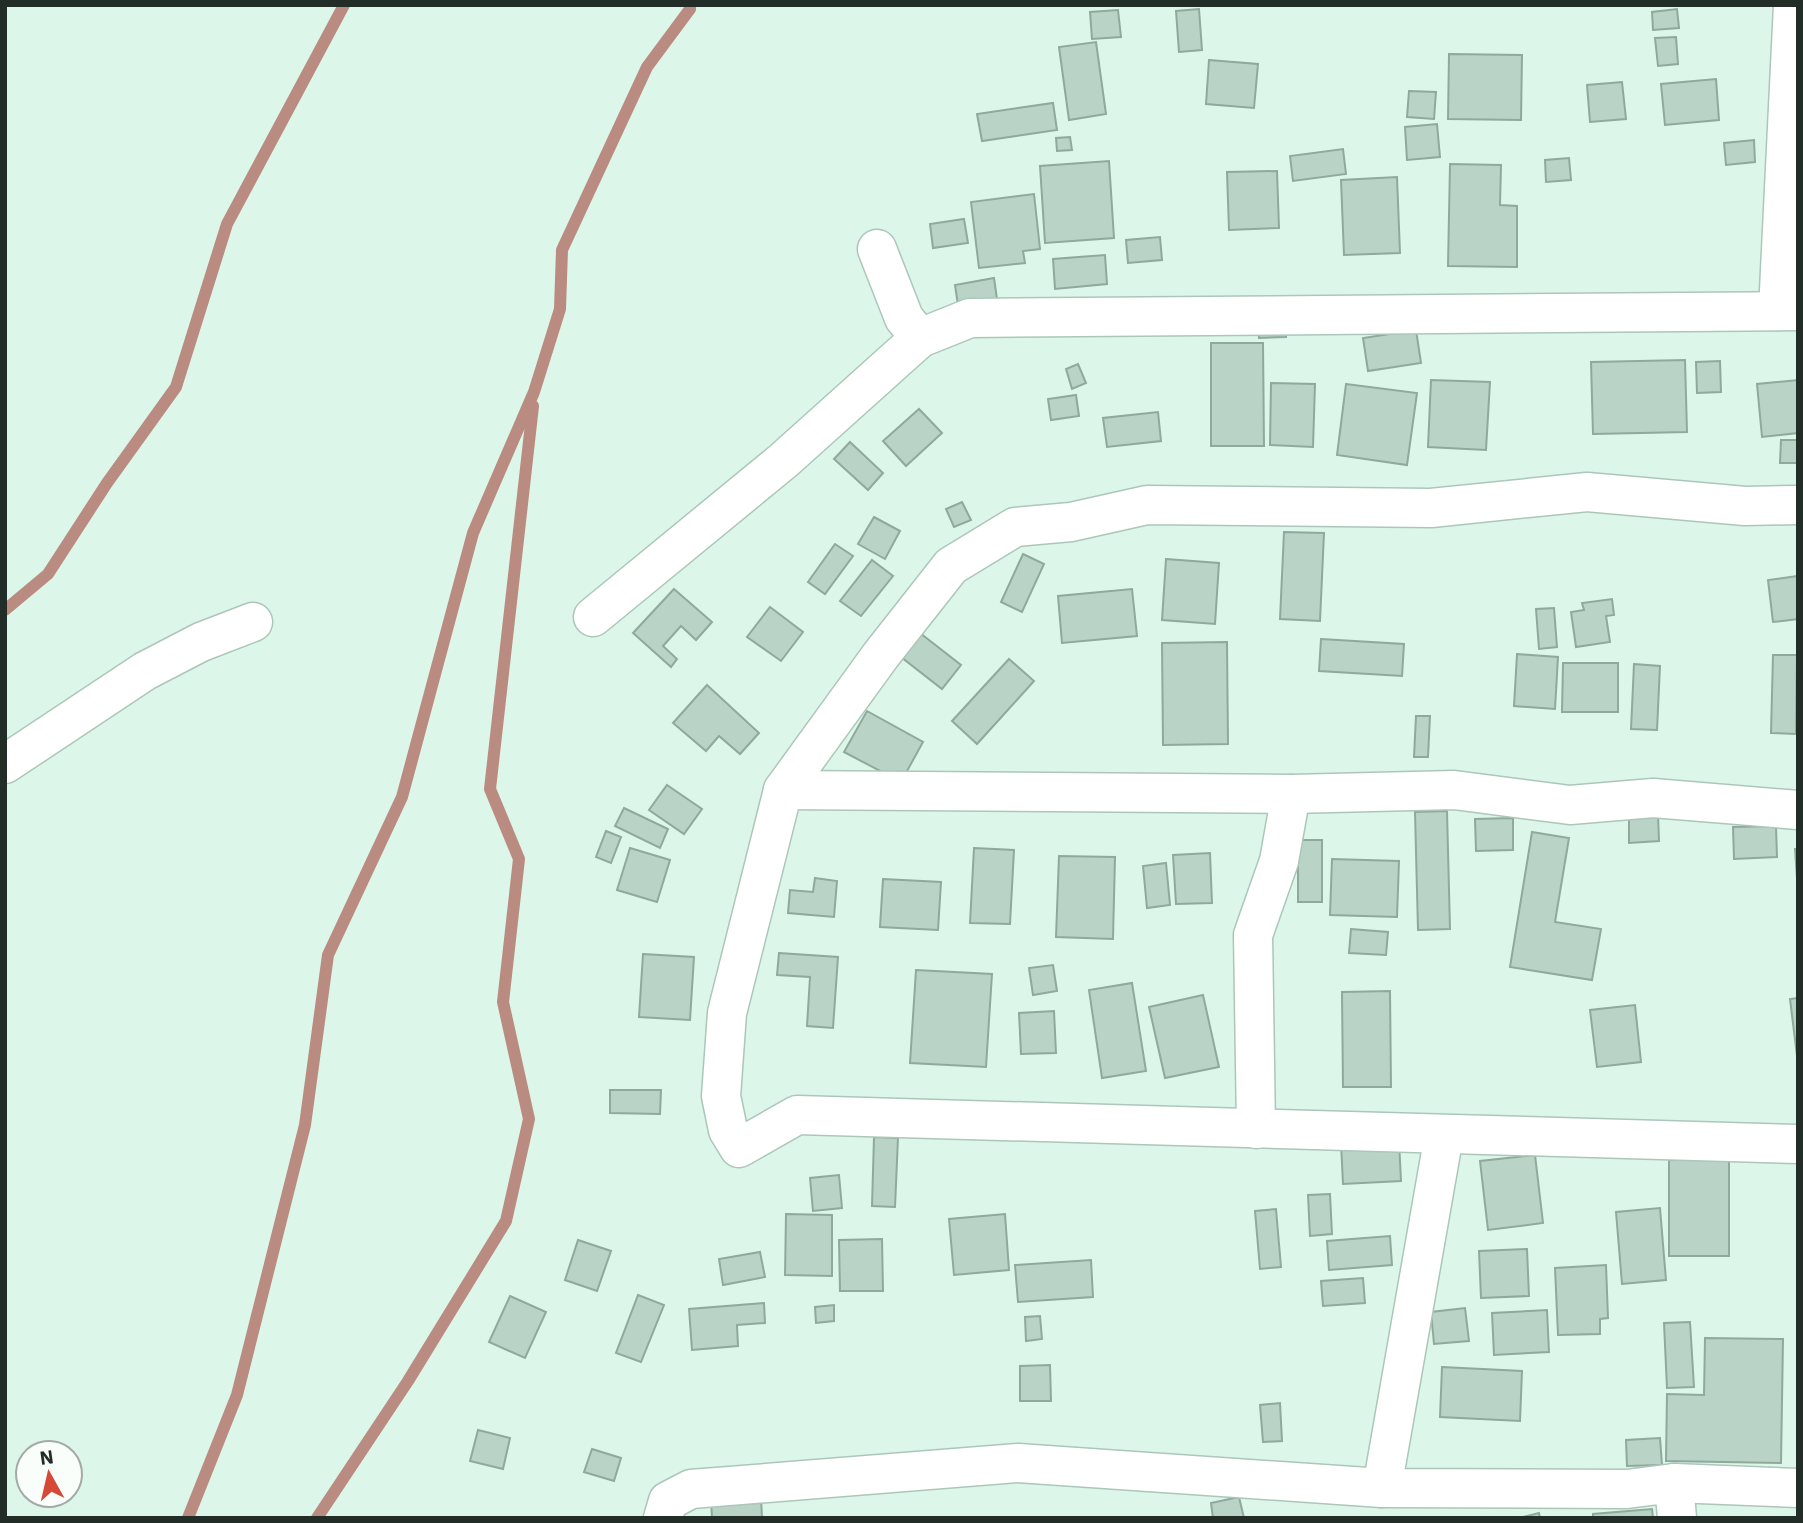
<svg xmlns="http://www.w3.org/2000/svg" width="1803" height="1523" font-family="'IBM Plex Sans',sans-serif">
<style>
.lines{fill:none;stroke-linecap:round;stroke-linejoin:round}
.stream{stroke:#ba8b80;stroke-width:12}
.building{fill:#b9d4c6;stroke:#8fa99b;stroke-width:2}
.minor-casing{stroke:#acc7b9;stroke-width:41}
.minor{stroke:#fff;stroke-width:38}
</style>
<rect width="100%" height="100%" fill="#dcf7e9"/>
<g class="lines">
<g class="stream">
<path d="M 5,610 L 48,574 L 107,483 L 176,387 L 227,224 L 344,5"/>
<path d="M 188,1518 L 237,1395 L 305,1125 L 328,955 L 402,797 L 473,533 L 534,392 L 560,309 L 562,250 L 647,67 L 690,9 L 690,5"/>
<path d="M 317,1518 L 408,1381 L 506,1221 L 529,1119 L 503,1002 L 519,859 L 490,789 L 533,406"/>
</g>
</g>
<g class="building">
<path d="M 1199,9 L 1202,50 L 1179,52 L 1176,11 Z"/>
<path d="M 1677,9 L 1679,28 L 1653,30 L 1652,12 Z"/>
<path d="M 1118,10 L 1121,37 L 1092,39 L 1090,12 Z"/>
<path d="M 1676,37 L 1678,64 L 1658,66 L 1655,38 Z"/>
<path d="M 1096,42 L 1106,114 L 1069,120 L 1059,47 Z"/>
<path d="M 1449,54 L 1522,55 L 1521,120 L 1448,119 Z"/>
<path d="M 1209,60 L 1258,64 L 1254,108 L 1206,104 Z"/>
<path d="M 1716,79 L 1719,120 L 1665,125 L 1661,84 Z"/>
<path d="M 1622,82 L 1626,119 L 1590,122 L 1587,85 Z"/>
<path d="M 1409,91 L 1436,92 L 1434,119 L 1407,117 Z"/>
<path d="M 1053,103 L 1057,130 L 982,141 L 977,114 Z"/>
<path d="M 1437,124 L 1440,157 L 1407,160 L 1405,127 Z"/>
<path d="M 1070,137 L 1072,150 L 1057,151 L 1056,138 Z"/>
<path d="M 1754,140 L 1755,162 L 1726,165 L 1724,143 Z"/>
<path d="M 1343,149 L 1346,174 L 1293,181 L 1290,156 Z"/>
<path d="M 1569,158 L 1571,180 L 1546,182 L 1545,160 Z"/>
<path d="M 1109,161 L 1114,238 L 1045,243 L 1040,166 Z"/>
<path d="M 1450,164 L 1501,165 L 1500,205 L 1517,206 L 1517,267 L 1448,266 Z"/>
<path d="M 1277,171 L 1279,228 L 1229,230 L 1227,172 Z"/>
<path d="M 1397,177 L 1400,253 L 1344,255 L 1341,180 Z"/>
<path d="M 1034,194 L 1040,249 L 1023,251 L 1025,263 L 979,268 L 971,202 Z"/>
<path d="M 964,219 L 968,243 L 933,248 L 930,224 Z"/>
<path d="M 1160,237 L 1162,260 L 1128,263 L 1126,240 Z"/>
<path d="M 1105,255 L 1107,284 L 1055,289 L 1053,259 Z"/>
<path d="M 994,278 L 997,299 L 958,305 L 955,285 Z"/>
<path d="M 1258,318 L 1286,318 L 1286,337 L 1259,338 Z"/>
<path d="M 1416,330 L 1421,363 L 1368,371 L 1363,338 Z"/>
<path d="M 1211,343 L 1263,343 L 1264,446 L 1211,446 Z"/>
<path d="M 1685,360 L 1687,432 L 1593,434 L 1591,362 Z"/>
<path d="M 1720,361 L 1721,392 L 1697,393 L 1696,362 Z"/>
<path d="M 1078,364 L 1086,383 L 1072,389 L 1066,369 Z"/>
<path d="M 1431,380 L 1490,382 L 1486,450 L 1428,447 Z"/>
<path d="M 1798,380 L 1798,433 L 1762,437 L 1757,384 Z"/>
<path d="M 1271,383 L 1315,384 L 1313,447 L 1270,445 Z"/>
<path d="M 1346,384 L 1417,393 L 1407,465 L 1337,455 Z"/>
<path d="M 1076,395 L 1079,416 L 1051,420 L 1048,399 Z"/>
<path d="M 919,409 L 942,433 L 906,466 L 883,441 Z"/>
<path d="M 1158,412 L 1161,441 L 1107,447 L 1103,418 Z"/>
<path d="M 1781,440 L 1798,440 L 1798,463 L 1780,463 Z"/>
<path d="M 850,442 L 883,473 L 868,490 L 834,459 Z"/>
<path d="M 962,502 L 971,520 L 954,527 L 946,509 Z"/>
<path d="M 874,517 L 900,531 L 885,559 L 858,544 Z"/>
<path d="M 1284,532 L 1324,533 L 1320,621 L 1280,619 Z"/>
<path d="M 835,544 L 853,556 L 825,594 L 808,582 Z"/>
<path d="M 1023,554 L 1044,564 L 1022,612 L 1001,602 Z"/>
<path d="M 1166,559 L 1219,563 L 1215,624 L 1162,620 Z"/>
<path d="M 872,560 L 893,576 L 861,616 L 840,601 Z"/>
<path d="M 1798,576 L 1798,619 L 1773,622 L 1768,580 Z"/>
<path d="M 674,589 L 712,622 L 696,640 L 681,626 L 663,646 L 677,659 L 671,667 L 633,633 Z"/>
<path d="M 1132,589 L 1137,636 L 1062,643 L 1058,596 Z"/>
<path d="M 1612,599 L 1614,615 L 1606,616 L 1610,642 L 1576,647 L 1571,612 L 1584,610 L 1582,603 Z"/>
<path d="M 770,607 L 803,632 L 781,661 L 747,637 Z"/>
<path d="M 1554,608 L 1557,647 L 1539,649 L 1536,609 Z"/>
<path d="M 920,633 L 961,665 L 942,689 L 901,657 Z"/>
<path d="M 1321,639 L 1404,644 L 1402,676 L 1319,671 Z"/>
<path d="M 1227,642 L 1228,744 L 1163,745 L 1162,643 Z"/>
<path d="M 1517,654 L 1558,657 L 1555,709 L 1514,706 Z"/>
<path d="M 1773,655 L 1797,655 L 1796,734 L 1771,733 Z"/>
<path d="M 1009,659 L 1034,681 L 977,744 L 952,721 Z"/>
<path d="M 1563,663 L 1618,663 L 1618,712 L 1562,712 Z"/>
<path d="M 1634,664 L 1660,666 L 1657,730 L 1631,729 Z"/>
<path d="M 707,685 L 759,733 L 740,754 L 719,736 L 706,751 L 673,723 Z"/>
<path d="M 867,711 L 923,742 L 901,782 L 844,752 Z"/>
<path d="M 1416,716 L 1430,716 L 1428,757 L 1414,757 Z"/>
<path d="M 667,785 L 702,809 L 684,834 L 649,810 Z"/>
<path d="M 624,808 L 668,829 L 660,848 L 615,826 Z"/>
<path d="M 1447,811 L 1450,929 L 1418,930 L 1415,812 Z"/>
<path d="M 1658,814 L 1659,841 L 1629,843 L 1629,816 Z"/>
<path d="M 1513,818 L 1513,850 L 1476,851 L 1475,819 Z"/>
<path d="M 1776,826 L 1777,857 L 1734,859 L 1733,827 Z"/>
<path d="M 606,831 L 621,837 L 611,863 L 596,857 Z"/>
<path d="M 1532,832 L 1569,838 L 1555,922 L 1601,929 L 1592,980 L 1510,967 Z"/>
<rect x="1298" y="840" width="24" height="62"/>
<path d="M 630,848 L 670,860 L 657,902 L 617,890 Z"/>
<path d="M 974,848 L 1014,850 L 1010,924 L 970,923 Z"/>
<path d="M 1795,849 L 1798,849 L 1798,893 Z"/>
<path d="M 1210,853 L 1212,903 L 1176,904 L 1173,855 Z"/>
<path d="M 1059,856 L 1115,857 L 1113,939 L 1056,937 Z"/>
<path d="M 1332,859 L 1399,861 L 1397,917 L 1330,915 Z"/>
<path d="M 1166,863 L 1170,905 L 1147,908 L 1143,866 Z"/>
<path d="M 815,878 L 837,881 L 834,917 L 788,913 L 790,890 L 813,892 Z"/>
<path d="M 883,879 L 941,882 L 938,930 L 880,927 Z"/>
<path d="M 1351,929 L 1388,932 L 1386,955 L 1349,953 Z"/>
<path d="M 779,953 L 838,957 L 833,1028 L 807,1026 L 810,977 L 777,975 Z"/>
<path d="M 643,954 L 694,957 L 690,1020 L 639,1017 Z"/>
<path d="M 1053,965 L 1057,991 L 1033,995 L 1029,968 Z"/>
<path d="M 916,970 L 992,974 L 986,1067 L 910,1063 Z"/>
<path d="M 1132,983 L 1146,1071 L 1102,1078 L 1089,990 Z"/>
<path d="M 1390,991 L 1391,1087 L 1343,1087 L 1342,992 Z"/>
<path d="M 1203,995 L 1219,1067 L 1165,1078 L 1149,1007 Z"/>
<path d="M 1798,998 L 1798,1056 L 1797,1056 L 1790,999 Z"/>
<path d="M 1635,1005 L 1641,1062 L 1597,1067 L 1590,1010 Z"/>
<path d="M 1054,1011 L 1056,1053 L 1021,1054 L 1019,1013 Z"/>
<path d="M 610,1090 L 661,1090 L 660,1114 L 610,1113 Z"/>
<path d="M 874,1137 L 898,1138 L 895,1207 L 872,1206 Z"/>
<path d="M 1399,1141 L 1401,1181 L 1343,1184 L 1341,1143 Z"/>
<path d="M 1535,1155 L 1543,1223 L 1488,1230 L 1480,1161 Z"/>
<rect x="1669" y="1160" width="60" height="96"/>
<path d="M 839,1175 L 842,1208 L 813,1211 L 810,1178 Z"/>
<path d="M 1330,1194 L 1332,1234 L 1310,1236 L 1308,1195 Z"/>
<path d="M 1660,1208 L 1666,1280 L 1622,1284 L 1616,1212 Z"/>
<path d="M 1276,1209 L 1281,1267 L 1260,1269 L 1255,1211 Z"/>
<path d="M 786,1214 L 832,1215 L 832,1276 L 785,1275 Z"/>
<path d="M 1005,1214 L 1009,1270 L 954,1275 L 949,1219 Z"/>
<path d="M 1390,1236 L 1392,1265 L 1329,1270 L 1327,1241 Z"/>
<path d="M 882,1239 L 883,1291 L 840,1291 L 839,1240 Z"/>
<path d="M 578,1240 L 611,1251 L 597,1291 L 565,1280 Z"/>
<path d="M 1527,1249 L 1529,1296 L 1481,1298 L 1479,1251 Z"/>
<path d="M 760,1252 L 765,1277 L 723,1285 L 719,1259 Z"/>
<path d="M 1091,1260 L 1093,1297 L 1018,1302 L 1015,1265 Z"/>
<path d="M 1606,1265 L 1608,1318 L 1600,1319 L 1600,1334 L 1558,1335 L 1555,1268 Z"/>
<path d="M 1363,1278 L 1365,1303 L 1323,1306 L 1321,1281 Z"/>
<path d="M 638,1295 L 664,1305 L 641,1362 L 616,1353 Z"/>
<path d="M 510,1296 L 546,1312 L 525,1358 L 489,1342 Z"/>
<path d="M 764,1303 L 765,1323 L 737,1325 L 738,1346 L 692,1350 L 689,1309 Z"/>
<path d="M 834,1305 L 834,1321 L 816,1323 L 815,1307 Z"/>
<path d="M 1465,1308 L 1469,1341 L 1434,1344 L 1431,1312 Z"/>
<path d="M 1547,1310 L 1549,1352 L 1494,1355 L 1492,1313 Z"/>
<path d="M 1040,1316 L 1042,1339 L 1026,1341 L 1025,1317 Z"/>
<path d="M 1690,1322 L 1694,1387 L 1667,1388 L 1664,1323 Z"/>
<path d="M 1705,1338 L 1783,1339 L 1781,1463 L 1666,1461 L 1667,1394 L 1704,1395 Z"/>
<path d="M 1050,1365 L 1051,1401 L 1020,1401 L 1020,1366 Z"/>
<path d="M 1442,1367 L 1522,1371 L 1520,1421 L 1440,1417 Z"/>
<path d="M 1280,1403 L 1282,1441 L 1263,1442 L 1260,1405 Z"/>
<path d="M 478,1430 L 510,1438 L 503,1469 L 470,1461 Z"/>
<path d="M 1660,1438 L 1662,1465 L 1627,1466 L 1626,1440 Z"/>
<path d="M 592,1449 L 621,1458 L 614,1481 L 584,1472 Z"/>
<path d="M 761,1497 L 762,1518 L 712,1518 L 711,1500 Z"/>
<path d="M 1239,1497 L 1244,1518 L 1213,1518 L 1211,1503 Z"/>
<path d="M 1652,1509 L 1653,1518 L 1593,1518 L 1593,1514 Z"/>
<path d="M 1539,1513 L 1540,1518 L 1519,1518 Z"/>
</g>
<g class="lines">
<defs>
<g id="minor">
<path d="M 877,249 L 904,318 L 920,338 L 970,318 L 1798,311"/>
<path d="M 1778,311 L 1793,5"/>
<path d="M 1798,505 L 1745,506 L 1587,492 L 1431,508 L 1147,505 L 1071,522 L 1015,527 L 951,566 L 881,655 L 783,790 L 727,1013 L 721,1096 L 728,1130 L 739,1148 L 797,1115 L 1798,1144"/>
<path d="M 593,617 L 783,461 L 920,338"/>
<path d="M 5,764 L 145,671 L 201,642 L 253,622"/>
<path d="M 783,790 L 1291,794 L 1454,790 L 1570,805 L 1653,798 L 1798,810"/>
<path d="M 1256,1129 L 1253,935 L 1279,861 L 1291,794"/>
<path d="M 1674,1483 L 1798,1488"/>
<path d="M 1382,1488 L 1444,1135"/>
<path d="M 663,1518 L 668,1501 L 691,1489 L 1018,1463 L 1382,1488 L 1627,1489 L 1674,1483 L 1677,1518"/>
</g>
</defs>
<use href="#minor" class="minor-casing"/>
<use href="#minor" class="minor"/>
</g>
<rect width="1803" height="1523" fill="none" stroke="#232d28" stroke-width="14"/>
<g transform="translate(49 1474) rotate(352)"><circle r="33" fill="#f9fefb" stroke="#a3aaa7" stroke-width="2"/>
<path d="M0-5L12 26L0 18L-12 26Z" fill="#d64937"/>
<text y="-10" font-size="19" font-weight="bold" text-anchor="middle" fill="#232d28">N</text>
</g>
</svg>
